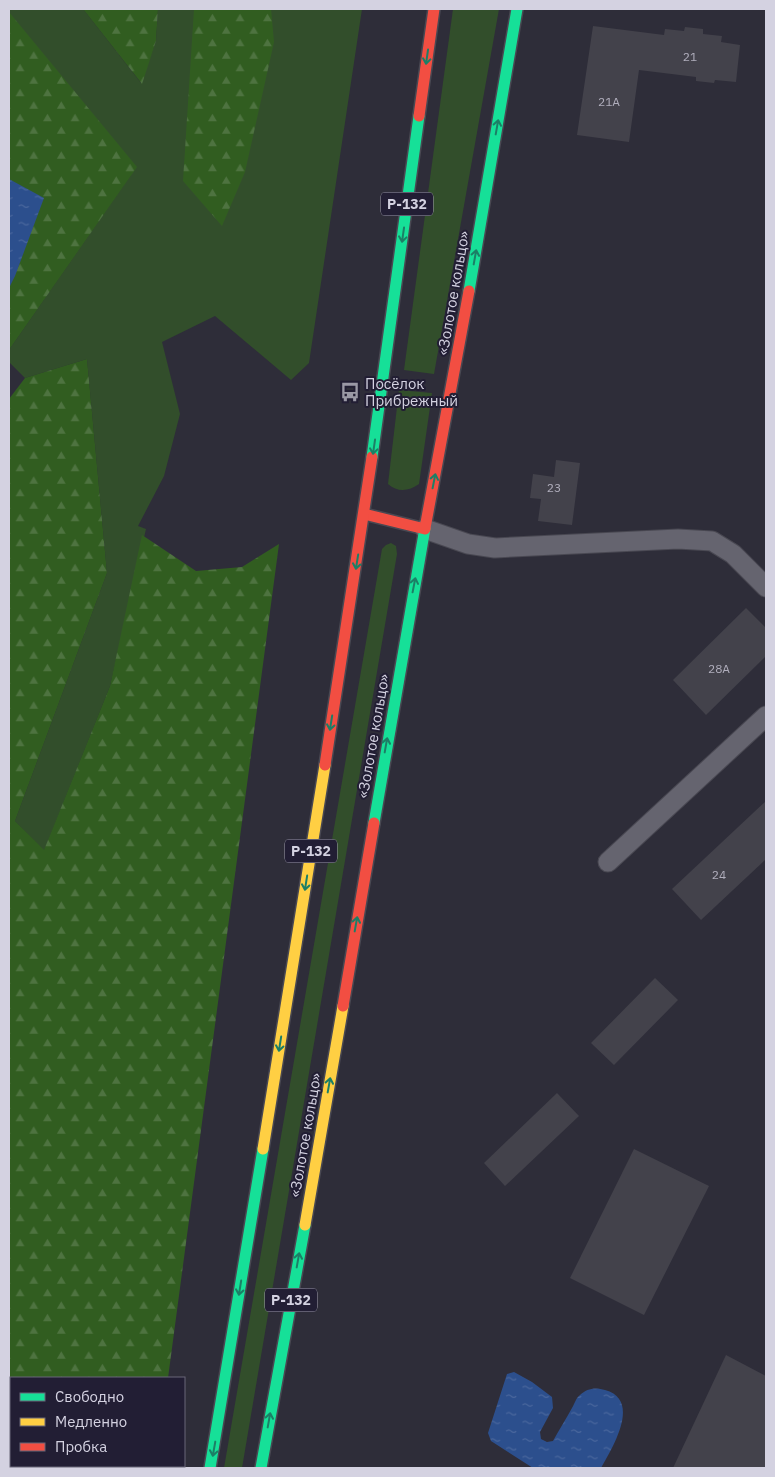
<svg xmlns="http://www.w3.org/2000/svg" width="775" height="1477" font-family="'IBM Plex Sans',sans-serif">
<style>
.grass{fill:#324e2b}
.forest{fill:url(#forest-firs)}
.water{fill:url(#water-ripples)}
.building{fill:#43424b}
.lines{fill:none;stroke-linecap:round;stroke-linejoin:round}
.street-casing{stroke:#494852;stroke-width:21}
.fast-casing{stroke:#494852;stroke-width:14}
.slow-casing{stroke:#494852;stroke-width:14}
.jam-casing{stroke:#494852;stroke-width:14}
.street{stroke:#65646f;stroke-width:19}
.fast{stroke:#16e098;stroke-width:11}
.slow{stroke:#ffcf43;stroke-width:11}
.jam{stroke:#f24e42;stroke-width:11}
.oneway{stroke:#1c7f66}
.labels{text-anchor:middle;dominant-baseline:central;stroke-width:4;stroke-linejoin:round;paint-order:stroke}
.number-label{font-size:12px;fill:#b0aebc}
.shield{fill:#221e34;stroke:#9f9cad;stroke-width:1}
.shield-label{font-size:14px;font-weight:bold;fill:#d4d2e1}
.street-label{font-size:15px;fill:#d4d2e1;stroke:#221e34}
.poi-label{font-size:15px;fill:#d4d2e1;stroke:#221e34;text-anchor:start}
</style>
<defs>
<pattern id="forest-firs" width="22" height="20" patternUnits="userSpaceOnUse" patternTransform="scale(1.25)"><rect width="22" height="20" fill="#315d20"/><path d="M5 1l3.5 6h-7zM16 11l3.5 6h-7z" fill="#4e7340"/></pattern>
<pattern id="water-ripples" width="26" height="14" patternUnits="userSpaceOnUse" patternTransform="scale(1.25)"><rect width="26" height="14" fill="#2c4f8d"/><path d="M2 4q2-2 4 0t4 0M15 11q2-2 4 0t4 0" fill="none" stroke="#4a679d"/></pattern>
</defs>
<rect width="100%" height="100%" fill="#2e2d39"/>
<g class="grass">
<path d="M 9,9 L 83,9 L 141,83 L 156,41 L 158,9 L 362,9 L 309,363 L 291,380 L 215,316 L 162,342 L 180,414 L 164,476 L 138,526 L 146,529 L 110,686 L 44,851 L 15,821 L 107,573 L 87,359 L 25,378 L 9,362 L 9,350 L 131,175 L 9,14 Z"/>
<path d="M 453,9 L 499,9 L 434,374 L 404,370 Z"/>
<path d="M 399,390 L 432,393 L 419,484 C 409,491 398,493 388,484 Z"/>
<path d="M 391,543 L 396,546 L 397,554 L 242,1468 L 224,1468 L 382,549 L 386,545 Z"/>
</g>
<g class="forest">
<path d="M 83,9 L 158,9 L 156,41 L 142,84 Z"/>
<path d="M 194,9 L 271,9 L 274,42 L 245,172 L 222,226 L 183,181 Z"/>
<path d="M 9,12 L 137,167 L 9,350 Z"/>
<path d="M 87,359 L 107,573 L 15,821 L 44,850 L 110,686 L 142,535 L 196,571 L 242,567 L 279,544 L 168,1378 L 11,1378 L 11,1466 L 157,1466 L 156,1468 L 9,1468 L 9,399 L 25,378 Z"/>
</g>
<g class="water">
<path d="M 9,179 L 44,198 L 15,276 L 9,288 Z"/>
<path d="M 514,1372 L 532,1382 L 552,1397 L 553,1408 L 540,1432 L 541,1439 L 547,1442 L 553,1441 C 559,1430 566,1419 572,1408 C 575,1403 576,1398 580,1395 C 587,1388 596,1387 605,1390 C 642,1400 612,1448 601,1468 L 533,1468 L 491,1441 L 488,1433 L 507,1374 Z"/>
</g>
<g class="building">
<path d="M 593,26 L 664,35 L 665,29 L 684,31 L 685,27 L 703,29 L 703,34 L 722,36 L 721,42 L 740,45 L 736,82 L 715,80 L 714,83 L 696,81 L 696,77 L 639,70 L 629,142 L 577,135 Z"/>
<path d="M 556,460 L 580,463 L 572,525 L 538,521 L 541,499 L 530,498 L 533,474 L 554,477 Z"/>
<path d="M 746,608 L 766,628 L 766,656 L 706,715 L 673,680 Z"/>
<path d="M 766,801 L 766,859 L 701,920 L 672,889 Z"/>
<path d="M 655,978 L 678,1000 L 614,1065 L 591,1043 Z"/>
<path d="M 557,1093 L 579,1116 L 505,1186 L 484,1163 Z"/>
<path d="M 634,1149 L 709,1186 L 644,1315 L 570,1278 Z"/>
<path d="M 726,1355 L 766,1376 L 766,1468 L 673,1468 Z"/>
</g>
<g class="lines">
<defs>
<g id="street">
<path d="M 425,529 L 468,544 L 495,548 L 678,539 L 712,541 L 733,554 L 766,587"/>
<path d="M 608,862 L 766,716"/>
</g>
<g id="fast">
<path d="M 469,291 L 517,9"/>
<path d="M 372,457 L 419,116"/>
<path d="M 374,823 L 425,528"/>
<path d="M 210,1468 L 263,1149"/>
<path d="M 261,1468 L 305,1225"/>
</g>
<g id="slow">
<path d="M 263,1149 L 325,765"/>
<path d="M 305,1225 L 343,1006"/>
</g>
<g id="jam">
<path d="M 419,116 L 434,9"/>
<path d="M 364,514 L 425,529"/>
<path d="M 425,528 L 469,291"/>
<path d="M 325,765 L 372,457"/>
<path d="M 343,1006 L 374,823"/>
</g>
</defs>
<use href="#street" class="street-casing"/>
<use href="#fast" class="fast-casing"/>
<use href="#slow" class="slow-casing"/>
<use href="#jam" class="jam-casing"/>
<use href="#street" class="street"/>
<use href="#fast" class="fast"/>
<use href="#slow" class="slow"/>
<use href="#jam" class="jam"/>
</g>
<defs><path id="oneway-shaft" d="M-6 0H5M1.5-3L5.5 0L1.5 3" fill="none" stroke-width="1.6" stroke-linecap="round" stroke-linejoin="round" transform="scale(1.25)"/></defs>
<g class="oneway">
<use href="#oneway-shaft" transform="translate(427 57) rotate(98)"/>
<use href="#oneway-shaft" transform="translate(497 127) rotate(-80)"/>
<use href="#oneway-shaft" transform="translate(403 235) rotate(98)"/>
<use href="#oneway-shaft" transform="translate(475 257) rotate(-80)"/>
<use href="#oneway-shaft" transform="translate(374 447) rotate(98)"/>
<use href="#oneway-shaft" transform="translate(434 481) rotate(-79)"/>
<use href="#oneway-shaft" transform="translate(357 562) rotate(99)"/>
<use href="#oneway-shaft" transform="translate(414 585) rotate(-79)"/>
<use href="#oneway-shaft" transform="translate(331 723) rotate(99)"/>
<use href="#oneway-shaft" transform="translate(386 745) rotate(-80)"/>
<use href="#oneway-shaft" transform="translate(306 883) rotate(99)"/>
<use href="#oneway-shaft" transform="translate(356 924) rotate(-80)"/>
<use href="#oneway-shaft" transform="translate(280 1044) rotate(99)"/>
<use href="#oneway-shaft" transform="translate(329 1085) rotate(-80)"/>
<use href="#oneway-shaft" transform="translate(298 1260) rotate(-80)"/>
<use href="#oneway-shaft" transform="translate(240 1288) rotate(99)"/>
<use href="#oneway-shaft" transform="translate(269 1420) rotate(-80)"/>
<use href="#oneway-shaft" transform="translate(214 1449) rotate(100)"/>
</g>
<defs>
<symbol id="bus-bare" viewBox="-9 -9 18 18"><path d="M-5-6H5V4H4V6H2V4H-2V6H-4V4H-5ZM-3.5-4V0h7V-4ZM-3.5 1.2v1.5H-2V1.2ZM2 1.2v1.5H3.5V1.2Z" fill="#9a98a6" stroke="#221e34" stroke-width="2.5" paint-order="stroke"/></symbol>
</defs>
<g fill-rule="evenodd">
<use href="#bus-bare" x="336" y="378" width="28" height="28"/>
</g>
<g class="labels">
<g class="number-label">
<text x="690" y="56">21</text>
<text x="609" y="101">21А</text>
<text x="554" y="487">23</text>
<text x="719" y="668">28А</text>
<text x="719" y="874">24</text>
</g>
<g class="shield">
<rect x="381" y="192.5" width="52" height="23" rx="4"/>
<rect x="285" y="839.5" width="52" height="23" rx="4"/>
<rect x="265" y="1288.5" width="52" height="23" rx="4"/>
</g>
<g class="shield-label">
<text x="407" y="204">Р-132</text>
<text x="311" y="851">Р-132</text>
<text x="291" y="1300">Р-132</text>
</g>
<g class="street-label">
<text transform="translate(453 293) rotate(-80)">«Золотое кольцо»</text>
<text transform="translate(373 736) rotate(-80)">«Золотое кольцо»</text>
<text transform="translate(305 1135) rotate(-80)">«Золотое кольцо»</text>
</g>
<g class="poi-label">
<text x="365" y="383">Посёлок<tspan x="365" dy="17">Прибрежный</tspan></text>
</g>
</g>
<rect width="775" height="1477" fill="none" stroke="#d4d2e1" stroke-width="20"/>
<rect x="10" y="1377" width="175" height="90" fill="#221e34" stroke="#696679"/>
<rect x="20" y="1393" width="25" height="8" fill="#16e098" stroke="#696679"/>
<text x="55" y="1402" font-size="15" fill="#d4d2e1">Свободно</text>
<rect x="20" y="1418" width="25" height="8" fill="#ffcf43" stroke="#696679"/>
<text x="55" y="1427" font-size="15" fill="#d4d2e1">Медленно</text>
<rect x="20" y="1443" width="25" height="8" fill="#f24e42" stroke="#696679"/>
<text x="55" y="1452" font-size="15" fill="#d4d2e1">Пробка</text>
</svg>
